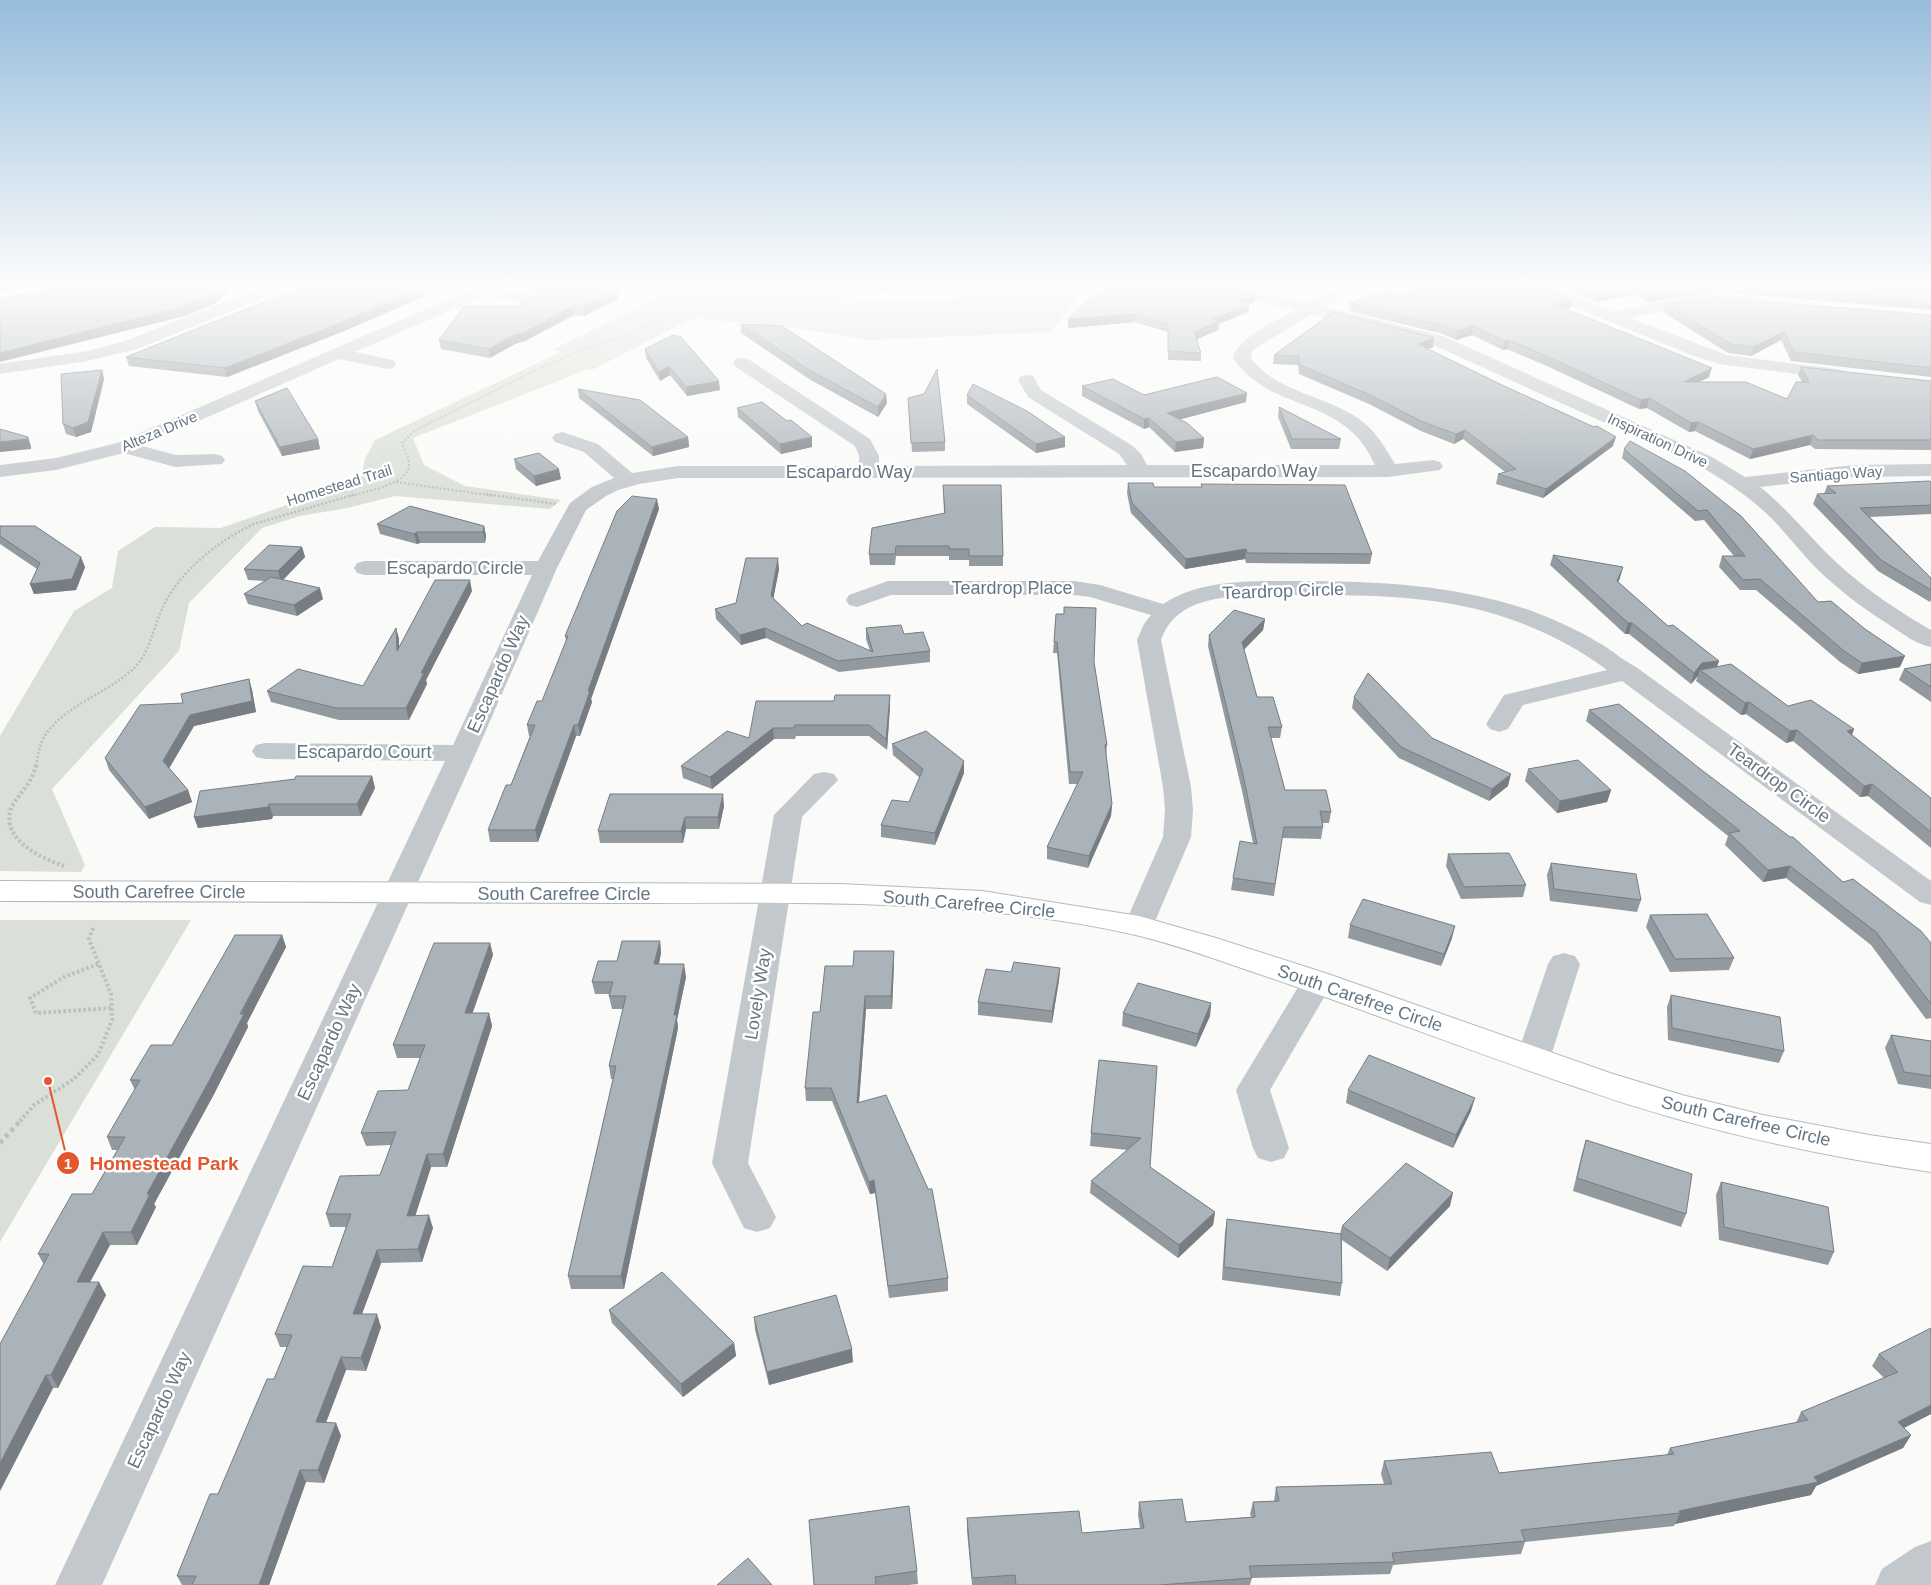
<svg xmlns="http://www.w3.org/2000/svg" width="1931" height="1585" font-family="Arial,sans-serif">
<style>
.green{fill:#dadfd7}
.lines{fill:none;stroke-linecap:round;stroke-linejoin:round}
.major-casing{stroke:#b5babe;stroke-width:2}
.path-far3{stroke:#bbbfc2;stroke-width:2;stroke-dasharray:2 2;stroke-linecap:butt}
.path-far2{stroke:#bbbfc2;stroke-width:2.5;stroke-dasharray:2 2;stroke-linecap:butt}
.path-far1{stroke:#bbbfc2;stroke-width:4;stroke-dasharray:2.5 2.5;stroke-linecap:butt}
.path{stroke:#bbbfc2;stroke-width:4.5;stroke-dasharray:4 4;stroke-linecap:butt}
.minor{fill:#c3c8cc;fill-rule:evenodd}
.major{fill:#fff;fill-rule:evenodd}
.wall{fill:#929a9f}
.shaded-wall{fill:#777d82}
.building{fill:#aab3b9;stroke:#777d82}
.labels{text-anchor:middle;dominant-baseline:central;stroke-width:5;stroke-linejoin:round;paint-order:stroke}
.far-street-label{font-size:15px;fill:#657683;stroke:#fff}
.street-label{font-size:18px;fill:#657683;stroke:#fff}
.leader{fill:none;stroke:#e4572e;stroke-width:2}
.callout-dot{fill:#e4572e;stroke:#fff;stroke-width:2}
.mark-label{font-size:15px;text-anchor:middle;font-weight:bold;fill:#fff}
.callout-label{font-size:19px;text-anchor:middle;font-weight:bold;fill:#e4572e;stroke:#fff;stroke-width:5;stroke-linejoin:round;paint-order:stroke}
</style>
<rect width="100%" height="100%" fill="#fafaf8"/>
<g class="green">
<path d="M 985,288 L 1084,288 L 1052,332 L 869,340 L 789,327 L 693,318 L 594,369 L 586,370 L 413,438 L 424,465 L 465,486 L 561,500 L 550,509 L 395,496 L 347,508 L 300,516 L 262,528 L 189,603 L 179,651 L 52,789 L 85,865 L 81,872 L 0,871 L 0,736 L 74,611 L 112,588 L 118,551 L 155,527 L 221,528 L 361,479 L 365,459 L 375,440 L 561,352 L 554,349 L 659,297 L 716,294 L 950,300 Z"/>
<path d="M 0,920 L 191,920 L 0,1242 Z"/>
</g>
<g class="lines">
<defs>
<path id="major" d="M 0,881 L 840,884 L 982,891 L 1139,916 L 1216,938 L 1328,974 L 1610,1073 L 1682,1095 L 1763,1115 L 1869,1135 L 1931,1144 L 1931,1172 C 1813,1155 1697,1129 1585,1090 C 1475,1053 1368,1011 1259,974 C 1218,960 1177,945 1136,935 C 968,897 794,903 623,903 C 416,902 208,901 0,901 Z"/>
</defs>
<use href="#major" class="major-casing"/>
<g class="path-far3">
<path d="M 396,482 L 495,496"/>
<path d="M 351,496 C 367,491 407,484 409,466 C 410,458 404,451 402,443 L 414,431 L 532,372 L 578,351 L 626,335 L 683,308 L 722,304 L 830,308 L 942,304 L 971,300 L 1004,288"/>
</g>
<g class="path-far2">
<path d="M 486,494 L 556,504"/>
<path d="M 36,766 C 38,756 39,746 44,737 C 64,705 107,694 134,668 C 151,651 153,627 163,607 C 179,572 219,540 254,524 L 356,494"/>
</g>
<g class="path-far1">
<path d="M 36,765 C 32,784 19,793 11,808 C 0,840 43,859 64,866"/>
<path d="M 98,964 L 64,977 L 30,998 L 36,1013 L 113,1008"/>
<path d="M 20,1121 L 34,1105 L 74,1079 L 98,1055 L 112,1020 L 111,994 L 89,939 L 94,926"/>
</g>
<path class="path" d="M 0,1143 L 21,1120"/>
<g class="minor">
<path d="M 260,288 L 282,288 L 281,291 L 137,349 L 87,361 L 0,374 L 0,364 L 87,351 L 125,341 Z"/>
<path d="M 474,288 L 500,288 L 539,297 L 541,300 L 539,303 L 533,305 L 486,295 L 355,352 L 393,360 L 396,364 L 393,368 L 387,369 L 339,359 L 142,446 L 176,455 L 215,454 L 222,456 L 225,460 L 222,464 L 175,467 L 124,453 L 56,470 L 0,477 L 0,465 L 56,458 L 117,443 Z"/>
<path d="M 1216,288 L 1245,288 L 1308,303 L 1337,288 L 1360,288 L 1359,291 L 1339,298 L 1324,307 L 1443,336 L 1712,457 L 1745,477 L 1854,465 L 1931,464 L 1931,476 L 1854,477 L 1760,487 C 1789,510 1810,538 1837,563 C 1865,589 1898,611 1931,630 L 1931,647 C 1916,644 1903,634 1891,626 C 1865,610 1840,591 1818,570 C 1800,552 1785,531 1767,514 C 1746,494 1722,479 1698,465 L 1431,344 L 1312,314 L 1256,348 L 1252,351 L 1251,358 C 1277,394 1329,395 1363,422 C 1377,433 1386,449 1395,464 L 1433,460 L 1440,462 L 1443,466 L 1440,470 L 1388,477 L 678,478 L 639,484 L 618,490 L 606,496 L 586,510 L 557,568 L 476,753 L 102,1585 L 55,1585 L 445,761 L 265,759 L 256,757 L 252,751 L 256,745 L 265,743 L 453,745 L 532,575 L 365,575 L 357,573 L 354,568 L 357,563 L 365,561 L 538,561 L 570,503 L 592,487 L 614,478 L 584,452 L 555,442 L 552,438 L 555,434 L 562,432 L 598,444 L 632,473 L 678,466 L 859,466 L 859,456 L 855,446 L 736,367 L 733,363 L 736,359 L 742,358 L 748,359 L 870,439 L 879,456 L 879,466 L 1127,465 L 1119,454 L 1028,397 L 1018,380 L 1021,376 L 1027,375 L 1033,376 L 1041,390 L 1133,446 L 1141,454 L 1147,465 L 1375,465 C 1369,453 1363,442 1353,433 C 1316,398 1266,405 1233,358 C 1239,336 1277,321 1296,310 L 1217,291 Z"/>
<path d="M 1534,288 L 1556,288 L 1614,312 L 1693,294 L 1756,297 L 1758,300 L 1756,303 L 1750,305 L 1693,304 L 1630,318 L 1727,355 L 1837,369 L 1843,370 L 1846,374 L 1843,378 L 1837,379 L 1719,364 L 1689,354 L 1535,291 Z"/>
<path d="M 888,581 L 1074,581 L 1100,585 L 1163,604 C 1202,578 1256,581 1300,581 C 1378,581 1455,585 1529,610 C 1554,619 1578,630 1601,644 C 1613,651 1624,661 1636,667 L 1931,881 L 1931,905 L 1920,902 L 1622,681 L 1523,705 L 1508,729 L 1499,732 L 1490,729 L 1486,724 L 1504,695 L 1607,670 C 1570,642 1528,623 1484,611 C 1424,595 1360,595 1299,595 C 1265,595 1229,593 1197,604 C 1179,611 1167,622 1161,640 L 1191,787 L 1193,810 L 1191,837 L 1150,933 L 1139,936 L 1128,933 L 1124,926 L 1163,837 L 1165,810 L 1163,787 L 1137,640 L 1144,624 L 1151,615 L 1090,597 L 1074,595 L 891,595 L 857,607 L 849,605 L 846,600 L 849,595 Z"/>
<path d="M 824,772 L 834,774 L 838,780 L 802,817 L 748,1163 L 776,1217 L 770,1228 L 757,1232 L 744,1228 L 712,1163 L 774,815 L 814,774 Z"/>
<path d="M 1564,953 L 1575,956 L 1580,964 L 1550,1059 L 1545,1068 L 1533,1071 L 1521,1068 L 1516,1059 L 1548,964 L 1553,956 Z"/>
<path d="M 1317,971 L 1328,974 L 1333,982 L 1270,1090 L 1289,1148 L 1284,1158 L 1271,1162 L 1258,1158 L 1253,1148 L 1236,1090 L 1306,974 Z"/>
<path d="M 1931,1541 L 1931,1585 L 1875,1585 L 1882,1569 L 1915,1547 Z"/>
</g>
<use href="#major" class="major"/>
</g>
<g class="wall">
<path d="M 536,288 L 614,288 L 617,291 L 618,299 L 584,316 L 574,315 L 525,341 L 515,344 L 490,358 L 441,349 L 439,340 L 520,306 L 532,298 L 539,296 L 537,295 Z"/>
<path d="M 858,288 L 895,288 L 891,292 Z"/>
<path d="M 1255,288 L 1287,288 L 1275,293 Z"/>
<path d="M 1562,288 L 1931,288 L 1931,310 L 1718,292 L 1673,297 L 1648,303 L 1634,294 L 1596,302 Z"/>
<path d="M 1255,294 L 1254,302 L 1249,304 L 1248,312 L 1219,324 L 1218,330 L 1197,339 L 1201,353 L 1201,361 L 1168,360 L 1168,332 L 1134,322 L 1068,328 L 1068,319 Z"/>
<path d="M 288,295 L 425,296 L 344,331 L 227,377 L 129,366 L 126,357 Z"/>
<path d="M 1408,295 L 1571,308 L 1567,309 L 1709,377 L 1699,382 L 1787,399 L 1802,382 L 1798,375 L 1801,367 L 1931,381 L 1931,450 L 1815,449 L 1810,445 L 1750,459 L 1695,431 L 1689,432 L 1647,408 L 1639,409 L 1549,367 L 1507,349 L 1503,350 L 1472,335 L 1456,340 L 1443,334 L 1349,311 L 1350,303 Z"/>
<path d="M 1665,304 L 1931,315 L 1931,377 L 1791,361 L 1781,340 L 1751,356 L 1728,353 L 1663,312 Z"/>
<path d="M 741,324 L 887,403 L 878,417 L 809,379 L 741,333 Z"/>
<path d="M 1433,347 L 1428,349 L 1613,446 L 1543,498 L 1496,484 L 1498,474 L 1505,472 L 1463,439 L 1454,444 L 1421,431 L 1369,404 L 1299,374 L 1298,365 L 1273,364 L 1274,355 Z"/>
<path d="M 645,349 L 720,390 L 687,396 L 670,375 L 660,381 L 646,358 Z"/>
<path d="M 102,370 L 104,379 L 91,432 L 76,437 L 66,434 L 63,424 Z"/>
<path d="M 1082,386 L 1144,395 L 1246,402 L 1179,419 L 1204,438 L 1203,448 L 1175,452 L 1149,427 L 1144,429 L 1082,396 Z"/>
<path d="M 578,389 L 688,437 L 689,447 L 653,456 L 579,398 Z"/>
<path d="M 967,395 L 1065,437 L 1065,447 L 1036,453 L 967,404 Z"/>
<path d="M 908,398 L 945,442 L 945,451 L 912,452 Z"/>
<path d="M 255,401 L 318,439 L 320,449 L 282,456 L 258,411 Z"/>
<path d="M 1279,407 L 1341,439 L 1339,449 L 1291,449 L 1278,417 Z"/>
<path d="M 737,408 L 787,421 L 812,447 L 781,454 L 738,417 Z"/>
<path d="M 1630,441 L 1818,602 L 1900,667 L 1858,674 L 1840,662 L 1756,590 L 1740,590 L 1719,567 L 1722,556 L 1734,556 L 1704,520 L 1695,521 L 1622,458 L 1624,449 Z"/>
<path d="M 514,459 L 561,479 L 536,486 L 516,469 Z"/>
<path d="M 1931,482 L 1931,514 L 1870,517 L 1931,578 L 1931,600 L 1930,602 L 1878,571 L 1813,504 L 1817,494 L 1824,494 L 1827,486 Z"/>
<path d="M 1128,483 L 1154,487 L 1201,487 L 1201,484 L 1372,554 L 1370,564 L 1246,563 L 1245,559 L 1185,569 L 1131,513 L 1127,493 Z"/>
<path d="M 943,485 L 1003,556 L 1003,566 L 969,566 L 969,560 L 949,560 L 949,556 L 896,556 L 895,565 L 870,565 L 869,554 L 944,513 Z"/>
<path d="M 659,509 L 591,699 L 592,702 L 580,736 L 576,736 L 538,842 L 490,842 L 488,830 L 511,785 L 530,736 L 529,736 L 527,725 L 542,701 L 566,641 L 565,636 Z"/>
<path d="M 377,524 L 484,526 L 486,536 L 485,543 L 420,543 L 417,544 L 380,534 Z"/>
<path d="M 0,526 L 85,567 L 76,590 L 34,594 L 30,584 L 37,569 L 0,544 Z"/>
<path d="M 302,547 L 305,557 L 283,580 L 323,599 L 297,616 L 248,604 L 244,594 L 265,581 L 248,580 L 244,569 Z"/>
<path d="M 1553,555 L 1620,578 L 1618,582 L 1668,626 L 1719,661 L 1717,666 L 1788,706 L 1854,729 L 1852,735 L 1931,798 L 1931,848 L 1868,796 L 1860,797 L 1793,741 L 1786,743 L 1746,714 L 1741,715 L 1696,681 L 1698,676 L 1691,684 L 1629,634 L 1625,634 L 1550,565 Z"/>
<path d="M 779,569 L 773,598 L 802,626 L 870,651 L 866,639 L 866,628 L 904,634 L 930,651 L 930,662 L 839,672 L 766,638 L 741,645 L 716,619 L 715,609 L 736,603 Z"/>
<path d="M 472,591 L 426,680 L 427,684 L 409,720 L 339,720 L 271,702 L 267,691 L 363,686 L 396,628 L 399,639 L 399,646 Z"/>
<path d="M 1056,614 L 1094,662 L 1107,745 L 1106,756 L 1112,804 L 1111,816 L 1088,868 L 1047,859 L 1047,847 L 1078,784 L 1069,784 L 1057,653 L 1053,653 Z"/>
<path d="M 1265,619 L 1263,630 L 1244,650 L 1257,697 L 1282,727 L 1280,738 L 1271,738 L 1285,790 L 1331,812 L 1329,823 L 1322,823 L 1323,827 L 1321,839 L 1282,838 L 1274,896 L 1231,890 L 1233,878 L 1253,843 L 1242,791 L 1208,646 L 1209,635 Z"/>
<path d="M 1931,664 L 1931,702 L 1899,680 L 1904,669 Z"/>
<path d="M 249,679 L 252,690 L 256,712 L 194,726 L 169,768 L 188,790 L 192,802 L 149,819 L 109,770 L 105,758 L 183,703 Z"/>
<path d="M 890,695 L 890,706 L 887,750 L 869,736 L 796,736 L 795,739 L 774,739 L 712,789 L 683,778 L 681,766 L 749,738 L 834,701 Z"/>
<path d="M 1354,697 L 1432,738 L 1508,786 L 1489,801 L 1399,758 L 1352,708 Z"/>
<path d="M 1589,710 L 1843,882 L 1931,943 L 1931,1018 L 1926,1019 L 1871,945 L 1786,878 L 1763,882 L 1725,845 L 1728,836 L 1586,721 Z"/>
<path d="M 892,744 L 964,773 L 935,845 L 881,837 L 881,825 L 909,802 L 920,778 L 893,755 Z"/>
<path d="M 1528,769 L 1611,790 L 1607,802 L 1557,813 L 1525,781 Z"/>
<path d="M 372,776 L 375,788 L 361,816 L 273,816 L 272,819 L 198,828 L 194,817 Z"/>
<path d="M 724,806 L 719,829 L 686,829 L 683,843 L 600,843 L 598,831 Z"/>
<path d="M 1448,854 L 1526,885 L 1523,897 L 1461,899 L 1446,866 Z"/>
<path d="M 1551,863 L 1641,900 L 1637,912 L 1550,901 L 1547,875 Z"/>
<path d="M 1650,915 L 1734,958 L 1729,970 L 1670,972 L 1646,927 Z"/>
<path d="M 1350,925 L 1452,938 L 1441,966 L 1348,938 Z"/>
<path d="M 282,935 L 286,947 L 247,1023 L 248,1027 L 213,1096 L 154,1204 L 156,1207 L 137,1245 L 110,1245 L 90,1282 L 106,1295 L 58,1388 L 53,1388 L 0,1491 L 44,1265 L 38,1254 L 92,1194 L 118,1150 L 112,1150 L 107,1137 L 135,1090 L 130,1080 L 172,1045 Z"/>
<path d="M 660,941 L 661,953 L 659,964 L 686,977 L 677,1020 L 678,1028 L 624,1289 L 571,1289 L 568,1276 L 613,1079 L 611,1079 L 609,1066 L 623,1009 L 612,1009 L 609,996 L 610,994 L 595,994 L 592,982 L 617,961 Z"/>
<path d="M 490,943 L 493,955 L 472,1013 L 489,1013 L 492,1026 L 447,1167 L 431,1167 L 415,1216 L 433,1228 L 422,1262 L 381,1263 L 362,1314 L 381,1327 L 366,1371 L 346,1370 L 326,1423 L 336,1423 L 341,1436 L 324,1483 L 306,1482 L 269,1585 L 182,1585 L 177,1576 L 218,1494 L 274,1379 L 287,1347 L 280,1347 L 275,1334 L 332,1267 L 346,1227 L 330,1227 L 326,1214 L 380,1175 L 391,1145 L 366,1146 L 361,1133 L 408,1090 L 421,1058 L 397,1058 L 393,1045 Z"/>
<path d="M 894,951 L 894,964 L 892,1009 L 866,1009 L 859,1102 L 948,1278 L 948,1291 L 889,1298 L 875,1193 L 870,1194 L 832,1101 L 806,1101 L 805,1088 L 820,1012 Z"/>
<path d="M 1060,968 L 1059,980 L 1052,1023 L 978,1015 L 978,1002 L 1011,972 Z"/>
<path d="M 1671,995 L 1784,1051 L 1779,1063 L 1668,1040 L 1667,1007 Z"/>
<path d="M 1211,1003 L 1210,1016 L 1196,1047 L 1122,1026 L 1123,1013 Z"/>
<path d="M 1891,1035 L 1931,1041 L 1931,1089 L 1898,1084 L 1885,1048 Z"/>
<path d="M 1157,1066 L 1150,1167 L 1215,1212 L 1213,1225 L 1178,1258 L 1090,1193 L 1091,1181 L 1128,1150 L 1090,1146 L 1091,1133 Z"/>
<path d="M 1348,1090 L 1471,1111 L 1453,1148 L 1346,1103 Z"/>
<path d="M 1586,1140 L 1686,1214 L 1681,1227 L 1573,1191 L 1582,1153 Z"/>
<path d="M 1721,1182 L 1834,1252 L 1828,1265 L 1719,1240 L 1716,1195 Z"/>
<path d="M 1450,1206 L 1387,1271 L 1342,1240 L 1342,1283 L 1340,1296 L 1222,1280 L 1225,1232 L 1227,1219 L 1340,1234 L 1342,1226 Z"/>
<path d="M 609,1310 L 734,1343 L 736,1356 L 683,1397 L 612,1323 Z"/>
<path d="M 754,1317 L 853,1362 L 769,1385 L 755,1330 Z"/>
<path d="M 1931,1328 L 1931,1414 L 1904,1428 L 1911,1435 L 1903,1448 L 1816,1486 L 1811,1495 L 1675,1524 L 1674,1526 L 1525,1542 L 1521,1554 L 1393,1565 L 1390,1574 L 1252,1578 L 1250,1585 L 972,1585 L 967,1531 L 967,1518 L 1082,1533 L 1140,1528 L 1138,1515 L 1139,1502 L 1186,1522 L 1251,1517 L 1250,1514 L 1253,1502 L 1274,1501 L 1276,1487 L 1384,1484 L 1381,1474 L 1384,1461 L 1499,1473 L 1667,1455 L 1670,1448 L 1796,1423 L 1801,1412 L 1884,1378 L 1872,1366 L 1879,1354 Z"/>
<path d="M 917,1571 L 918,1584 L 909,1585 L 814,1585 Z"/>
</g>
<g class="shaded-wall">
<path d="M 0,288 L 26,288 L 0,293 Z"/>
<path d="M 221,288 L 232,288 L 216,303 L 185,316 L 0,362 L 0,353 Z"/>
<path d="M 421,288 L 424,288 L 425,296 L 344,331 L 227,377 L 225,368 Z"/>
<path d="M 1276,288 L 1287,288 L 1275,293 Z"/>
<path d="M 1624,288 L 1636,288 L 1634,294 L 1596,302 L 1598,294 Z"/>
<path d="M 1679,288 L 1719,288 L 1718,292 L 1673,297 L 1648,303 L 1650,294 Z"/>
<path d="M 617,291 L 618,299 L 584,316 L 582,308 Z"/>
<path d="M 1255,294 L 1254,302 L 1246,305 L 1249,304 L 1248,312 L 1219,324 L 1218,330 L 1193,341 L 1194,332 L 1211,319 L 1237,300 Z"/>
<path d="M 1573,300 L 1571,308 L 1552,312 L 1554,304 Z"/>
<path d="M 573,306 L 574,315 L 525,341 L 515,344 L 490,358 L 489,349 L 514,335 Z"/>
<path d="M 1135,314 L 1134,322 L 1068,328 L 1068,319 Z"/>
<path d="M 1473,326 L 1472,335 L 1456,340 L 1457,331 Z"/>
<path d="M 1784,332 L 1781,340 L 1751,356 L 1753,347 Z"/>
<path d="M 1434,338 L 1433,347 L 1416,352 L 1418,344 Z"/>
<path d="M 1509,340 L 1507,349 L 1503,350 L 1505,341 Z"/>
<path d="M 669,366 L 670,375 L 660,381 L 659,372 Z"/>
<path d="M 1712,368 L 1709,377 L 1682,391 L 1684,382 Z"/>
<path d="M 102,370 L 104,379 L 91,432 L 76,437 L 73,428 Z"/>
<path d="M 719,381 L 720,390 L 687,396 L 686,387 Z"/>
<path d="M 1247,393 L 1246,402 L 1167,423 L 1167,413 Z"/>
<path d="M 886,394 L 887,403 L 878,417 L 878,407 Z"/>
<path d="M 1649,398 L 1647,408 L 1639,409 L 1641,400 Z"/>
<path d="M 1149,418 L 1149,427 L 1144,429 L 1144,419 Z"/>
<path d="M 1698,422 L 1695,431 L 1689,432 L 1691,423 Z"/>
<path d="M 1465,430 L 1463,439 L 1454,444 L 1456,434 Z"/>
<path d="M 1813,435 L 1810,445 L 1750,459 L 1753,449 Z"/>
<path d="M 28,437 L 31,446 L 31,449 L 0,452 L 0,442 Z"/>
<path d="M 688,437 L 689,447 L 653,456 L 652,447 Z"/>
<path d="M 812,437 L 812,447 L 781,454 L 780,444 Z"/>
<path d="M 1065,437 L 1065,447 L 1036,453 L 1036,444 Z"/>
<path d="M 1616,437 L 1613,446 L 1543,498 L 1546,489 Z"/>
<path d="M 1204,438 L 1203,448 L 1175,452 L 1176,442 Z"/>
<path d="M 318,439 L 320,449 L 282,456 L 280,447 Z"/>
<path d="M 559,469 L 561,479 L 536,486 L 534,476 Z"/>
<path d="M 657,499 L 659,509 L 591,699 L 592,702 L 580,736 L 578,725 L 588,691 Z"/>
<path d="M 484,526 L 486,536 L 485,543 L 483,532 Z"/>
<path d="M 417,532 L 420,543 L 417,544 L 414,534 Z"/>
<path d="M 302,547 L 305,557 L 281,582 L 278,571 Z"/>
<path d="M 1246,549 L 1245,559 L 1185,569 L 1186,559 Z"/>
<path d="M 81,557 L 85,567 L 76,590 L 34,594 L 30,584 Z"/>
<path d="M 778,558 L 779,569 L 772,606 L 771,596 Z"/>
<path d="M 1623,567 L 1620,578 L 1614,591 L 1617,581 Z"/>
<path d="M 470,580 L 472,591 L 426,680 L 427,684 L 409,720 L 406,708 L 421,673 Z"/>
<path d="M 320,588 L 323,599 L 297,616 L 294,605 Z"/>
<path d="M 1265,619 L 1263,630 L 1240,653 L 1242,642 Z"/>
<path d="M 1628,623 L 1632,623 L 1629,634 L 1625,634 Z"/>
<path d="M 396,628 L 399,639 L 399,662 L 397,651 Z"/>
<path d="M 765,628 L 766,638 L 741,645 L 740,635 Z"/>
<path d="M 1905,656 L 1900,667 L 1858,674 L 1862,663 Z"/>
<path d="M 1719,661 L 1715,672 L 1700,670 L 1698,676 L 1691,684 L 1694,673 L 1702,663 Z"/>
<path d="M 249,679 L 252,690 L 256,712 L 194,726 L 167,772 L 163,761 L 190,715 Z"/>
<path d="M 890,695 L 890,706 L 887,750 L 886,739 Z"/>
<path d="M 1749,702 L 1746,714 L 1741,715 L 1745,703 Z"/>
<path d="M 574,725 L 576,736 L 538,842 L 535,830 Z"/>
<path d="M 773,728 L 774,739 L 712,789 L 710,777 Z"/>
<path d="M 1854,729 L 1849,741 L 1847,731 Z"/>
<path d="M 1797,730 L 1793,741 L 1786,743 L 1790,731 Z"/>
<path d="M 964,761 L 964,773 L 935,845 L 935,833 Z"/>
<path d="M 1511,774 L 1508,786 L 1489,801 L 1492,789 Z"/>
<path d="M 372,776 L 375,788 L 361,816 L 357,804 Z"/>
<path d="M 1872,784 L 1868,796 L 1860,797 L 1864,786 Z"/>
<path d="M 188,790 L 192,802 L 149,819 L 145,807 Z"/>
<path d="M 1611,790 L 1607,802 L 1557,813 L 1560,801 Z"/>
<path d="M 723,794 L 724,806 L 719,829 L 718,817 Z"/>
<path d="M 269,804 L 273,816 L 272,819 L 198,828 L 194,817 Z"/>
<path d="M 1112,804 L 1111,816 L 1088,868 L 1089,856 Z"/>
<path d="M 685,817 L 686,829 L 683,843 L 681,831 Z"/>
<path d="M 1790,866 L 1786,878 L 1763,882 L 1768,870 Z"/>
<path d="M 1455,926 L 1452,938 L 1441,966 L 1444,954 Z"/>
<path d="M 282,935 L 286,947 L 247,1023 L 248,1027 L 213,1096 L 154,1204 L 156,1207 L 137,1245 L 131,1232 L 147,1194 Z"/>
<path d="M 660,941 L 661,953 L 656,977 L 654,964 Z"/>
<path d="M 490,943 L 493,955 L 468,1026 L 465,1013 Z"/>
<path d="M 894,951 L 894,964 L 892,1009 L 891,996 Z"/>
<path d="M 684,964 L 686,977 L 677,1020 L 678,1028 L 624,1289 L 621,1276 Z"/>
<path d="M 1060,968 L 1059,980 L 1052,1023 L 1052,1011 Z"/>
<path d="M 865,996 L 866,1009 L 858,1115 L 857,1103 Z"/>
<path d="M 1211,1003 L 1210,1016 L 1196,1047 L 1198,1034 Z"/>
<path d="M 489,1013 L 492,1026 L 447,1167 L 443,1154 Z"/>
<path d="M 1475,1098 L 1471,1111 L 1453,1148 L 1456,1135 Z"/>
<path d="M 427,1154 L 431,1167 L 411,1229 L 407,1216 Z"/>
<path d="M 874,1180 L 875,1193 L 870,1194 L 869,1182 Z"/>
<path d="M 1453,1193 L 1450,1206 L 1387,1271 L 1390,1258 Z"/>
<path d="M 1215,1212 L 1213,1225 L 1178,1258 L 1179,1245 Z"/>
<path d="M 429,1215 L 433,1228 L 422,1262 L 418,1249 Z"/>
<path d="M 103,1232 L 110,1245 L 83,1295 L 77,1282 Z"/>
<path d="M 377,1250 L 381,1263 L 357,1327 L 353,1314 Z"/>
<path d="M 99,1282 L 106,1295 L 58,1388 L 51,1375 Z"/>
<path d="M 377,1314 L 381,1327 L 366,1371 L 361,1358 Z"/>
<path d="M 734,1343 L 736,1356 L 683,1397 L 681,1384 Z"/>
<path d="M 852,1349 L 853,1362 L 769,1385 L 767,1372 Z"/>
<path d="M 341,1357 L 346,1370 L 321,1435 L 316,1422 Z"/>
<path d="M 46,1375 L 53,1388 L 0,1491 L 0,1463 Z"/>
<path d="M 1931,1405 L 1931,1414 L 1890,1435 L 1898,1422 Z"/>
<path d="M 336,1423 L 341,1436 L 324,1483 L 318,1470 Z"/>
<path d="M 1911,1435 L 1903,1448 L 1816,1486 L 1811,1495 L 1675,1524 L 1680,1513 L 1679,1511 L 1814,1477 Z"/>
<path d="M 300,1470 L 306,1482 L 269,1585 L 259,1585 Z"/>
</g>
<g class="building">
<path d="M 52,288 L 221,288 L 213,295 L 182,307 L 0,353 L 0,298 Z"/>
<path d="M 301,288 L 421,288 L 342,322 L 225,368 L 126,357 L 286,293 L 288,295 Z"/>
<path d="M 538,288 L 614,288 L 617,291 L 582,308 L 573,306 L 523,333 L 514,335 L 489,349 L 439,340 L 464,306 L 520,306 L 527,298 L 532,298 L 539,296 L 541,291 Z"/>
<path d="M 1102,288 L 1233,288 L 1255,294 L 1237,300 L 1249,304 L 1211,319 L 1219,321 L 1194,332 L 1201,353 L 1168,351 L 1168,324 L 1135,314 L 1068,319 Z"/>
<path d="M 1410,288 L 1546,288 L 1573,300 L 1554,304 L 1712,368 L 1684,382 L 1746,382 L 1787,399 L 1796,382 L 1809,382 L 1801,367 L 1931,381 L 1931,440 L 1818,440 L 1813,435 L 1753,449 L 1698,422 L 1691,423 L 1649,398 L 1641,400 L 1551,358 L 1509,340 L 1505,341 L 1473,326 L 1457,331 L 1445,326 L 1350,303 L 1384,289 L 1408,295 Z"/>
<path d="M 1584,288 L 1624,288 L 1598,294 Z"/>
<path d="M 1641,288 L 1679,288 L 1650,294 Z"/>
<path d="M 1774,288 L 1931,288 L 1931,302 Z"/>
<path d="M 1720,298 L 1931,315 L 1931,368 L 1794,352 L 1784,332 L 1753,347 L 1731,344 L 1665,304 Z"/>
<path d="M 1333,312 L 1432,337 L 1434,338 L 1418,344 L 1502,385 L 1594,427 L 1597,426 L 1616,437 L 1546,489 L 1498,474 L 1516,469 L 1465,430 L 1456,434 L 1423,422 L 1370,395 L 1300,365 L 1299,356 L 1274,355 Z"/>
<path d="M 741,324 L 782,326 L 886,394 L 878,407 L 809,370 Z"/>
<path d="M 673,335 L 681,337 L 719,381 L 686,387 L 669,366 L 659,372 L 645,349 Z"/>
<path d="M 937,369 L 945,442 L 911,443 L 908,398 L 924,394 Z"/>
<path d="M 102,370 L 88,422 L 73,428 L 63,424 L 61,374 Z"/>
<path d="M 1217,377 L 1247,393 L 1167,413 L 1187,423 L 1204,438 L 1176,442 L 1149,418 L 1144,419 L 1082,386 L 1113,379 L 1144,395 Z"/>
<path d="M 973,384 L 1027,411 L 1065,437 L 1036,444 L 967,395 Z"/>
<path d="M 287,388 L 318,439 L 280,447 L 255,401 Z"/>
<path d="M 578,389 L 640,400 L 688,437 L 652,447 Z"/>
<path d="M 762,402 L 787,421 L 791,420 L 812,437 L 780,444 L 737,408 Z"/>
<path d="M 1279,407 L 1341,439 L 1292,439 Z"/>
<path d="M 0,429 L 28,437 L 28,439 L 0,442 Z"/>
<path d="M 1630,441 L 1685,471 L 1741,516 L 1818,602 L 1831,601 L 1865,629 L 1905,656 L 1862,663 L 1844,651 L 1760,579 L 1743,580 L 1722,556 L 1745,556 L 1707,510 L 1698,511 L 1624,449 Z"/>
<path d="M 539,453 L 559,469 L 534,476 L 514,459 Z"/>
<path d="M 1930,481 L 1931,482 L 1931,505 L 1860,508 L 1931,578 L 1931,590 L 1881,560 L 1817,494 L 1836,493 L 1827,486 Z"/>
<path d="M 1128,483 L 1153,483 L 1154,487 L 1202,487 L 1201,484 L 1345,485 L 1372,554 L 1247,553 L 1246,549 L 1186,559 L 1132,503 Z"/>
<path d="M 943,485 L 1001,485 L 1003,556 L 969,556 L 969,549 L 949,549 L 949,546 L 896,546 L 895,554 L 869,554 L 872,528 L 945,513 Z"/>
<path d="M 632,496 L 657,499 L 588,691 L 590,691 L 578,725 L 574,725 L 535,830 L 488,830 L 506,785 L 511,785 L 535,725 L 527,725 L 537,701 L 542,701 L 568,636 L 565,636 L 617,511 Z"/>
<path d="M 410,506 L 484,526 L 483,532 L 417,532 L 414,534 L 377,524 Z"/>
<path d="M 0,526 L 35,526 L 81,557 L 72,579 L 30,584 L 40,563 L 0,536 Z"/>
<path d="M 269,545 L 302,547 L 278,571 L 244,569 Z"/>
<path d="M 1553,555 L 1623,567 L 1617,581 L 1668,626 L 1673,625 L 1719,661 L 1702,663 L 1694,673 L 1632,623 L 1628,623 Z"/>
<path d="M 746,558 L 778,558 L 771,596 L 802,626 L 807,623 L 873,652 L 866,628 L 901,625 L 904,634 L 923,632 L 930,651 L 838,661 L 765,628 L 740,635 L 715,609 L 736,603 Z"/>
<path d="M 271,577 L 320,588 L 294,605 L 244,594 Z"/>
<path d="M 435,580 L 470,580 L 421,673 L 424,673 L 406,708 L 336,708 L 267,691 L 298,669 L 363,686 L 396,628 L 397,651 Z"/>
<path d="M 1064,607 L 1096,608 L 1094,662 L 1107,745 L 1105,745 L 1112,804 L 1089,856 L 1047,847 L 1083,772 L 1070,772 L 1057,642 L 1054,642 L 1056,614 L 1064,614 Z"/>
<path d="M 1234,610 L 1265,619 L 1242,642 L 1257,697 L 1273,697 L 1282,727 L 1268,727 L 1285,790 L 1326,790 L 1331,812 L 1320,811 L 1323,827 L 1284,827 L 1275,884 L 1233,878 L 1240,841 L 1257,844 L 1244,779 L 1209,635 Z"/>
<path d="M 1731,664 L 1788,706 L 1811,700 L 1854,729 L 1847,731 L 1931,798 L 1931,832 L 1872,784 L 1864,786 L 1797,730 L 1790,731 L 1749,702 L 1745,703 L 1700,670 Z"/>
<path d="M 1931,664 L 1931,687 L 1904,669 Z"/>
<path d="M 1368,673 L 1432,738 L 1511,774 L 1492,789 L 1401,747 L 1354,697 Z"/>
<path d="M 249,679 L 252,701 L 190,715 L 163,761 L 188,790 L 145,807 L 105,758 L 140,705 L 183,703 L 181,694 Z"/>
<path d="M 835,695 L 890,695 L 886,739 L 869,725 L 795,725 L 794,728 L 773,728 L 710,777 L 681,766 L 727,731 L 749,738 L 756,701 L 834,701 Z"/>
<path d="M 1619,704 L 1699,768 L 1790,837 L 1793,837 L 1843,882 L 1853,879 L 1921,931 L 1931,943 L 1931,1004 L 1876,932 L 1790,866 L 1768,870 L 1729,833 L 1740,831 L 1589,710 Z"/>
<path d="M 926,731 L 964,761 L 935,833 L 881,825 L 892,800 L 909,802 L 923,769 L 892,744 Z"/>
<path d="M 1578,760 L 1611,790 L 1560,801 L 1528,769 Z"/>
<path d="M 296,776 L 372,776 L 357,804 L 269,804 L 268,807 L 194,817 L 200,791 L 295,779 Z"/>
<path d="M 610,794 L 723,794 L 718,817 L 685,817 L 681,831 L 598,831 Z"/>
<path d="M 1509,853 L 1526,885 L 1464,887 L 1448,854 Z"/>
<path d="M 1551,863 L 1636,874 L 1641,900 L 1554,889 Z"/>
<path d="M 1363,899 L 1455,926 L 1444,954 L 1350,925 Z"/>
<path d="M 1707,914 L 1734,958 L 1675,959 L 1650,915 Z"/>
<path d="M 235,935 L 282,935 L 240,1014 L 244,1014 L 208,1083 L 147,1194 L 150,1194 L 131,1232 L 103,1232 L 77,1282 L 99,1282 L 51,1375 L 46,1375 L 0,1463 L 0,1344 L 49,1254 L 38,1254 L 72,1194 L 92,1194 L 125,1137 L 107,1137 L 140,1080 L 130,1080 L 151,1045 L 172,1045 Z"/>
<path d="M 622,941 L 660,941 L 654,964 L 684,964 L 674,1015 L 677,1015 L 621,1276 L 568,1276 L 616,1066 L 609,1066 L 626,996 L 609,996 L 613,982 L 592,982 L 598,961 L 617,961 Z"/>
<path d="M 434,943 L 490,943 L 465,1013 L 489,1013 L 443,1154 L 427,1154 L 407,1216 L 429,1215 L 418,1249 L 377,1250 L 353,1314 L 377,1314 L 361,1358 L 341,1357 L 316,1422 L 336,1423 L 318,1470 L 300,1470 L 259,1585 L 192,1585 L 196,1576 L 177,1576 L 210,1494 L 218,1494 L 267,1379 L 274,1379 L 292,1335 L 275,1334 L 303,1266 L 332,1267 L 351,1214 L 326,1214 L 340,1176 L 380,1175 L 396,1132 L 361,1133 L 378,1091 L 408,1090 L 425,1045 L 393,1045 Z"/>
<path d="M 854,951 L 894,951 L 891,996 L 865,996 L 857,1103 L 886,1095 L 928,1189 L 932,1189 L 948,1278 L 888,1286 L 874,1180 L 869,1182 L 831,1088 L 805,1088 L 813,1012 L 820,1012 L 825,966 L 853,966 Z"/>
<path d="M 1014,962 L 1060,968 L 1052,1011 L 978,1002 L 986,969 L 1011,972 Z"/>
<path d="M 1138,983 L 1211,1003 L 1198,1034 L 1123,1013 Z"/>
<path d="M 1671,995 L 1780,1017 L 1784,1051 L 1672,1028 Z"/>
<path d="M 1891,1035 L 1931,1041 L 1931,1076 L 1904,1072 Z"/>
<path d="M 1369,1055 L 1475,1098 L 1456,1135 L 1348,1090 Z"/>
<path d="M 1099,1060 L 1157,1066 L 1150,1167 L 1215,1212 L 1179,1245 L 1091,1181 L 1141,1138 L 1091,1133 Z"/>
<path d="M 1586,1140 L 1692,1174 L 1686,1214 L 1577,1178 Z"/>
<path d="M 1406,1163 L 1453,1193 L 1390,1258 L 1342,1226 Z"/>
<path d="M 1721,1182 L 1828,1207 L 1834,1252 L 1724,1227 Z"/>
<path d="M 1227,1219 L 1341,1234 L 1342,1283 L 1224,1267 Z"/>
<path d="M 662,1272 L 734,1343 L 681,1384 L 609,1310 Z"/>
<path d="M 836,1295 L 852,1349 L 767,1372 L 754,1317 Z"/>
<path d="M 1931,1328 L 1931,1405 L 1898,1422 L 1911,1435 L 1814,1477 L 1818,1482 L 1679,1511 L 1680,1513 L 1521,1530 L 1525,1541 L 1392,1553 L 1394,1562 L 1249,1566 L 1252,1578 L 1159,1585 L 1016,1585 L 1015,1575 L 972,1578 L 967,1518 L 1079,1511 L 1082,1533 L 1144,1528 L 1139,1502 L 1182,1499 L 1186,1522 L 1255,1517 L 1253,1502 L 1279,1501 L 1276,1487 L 1392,1484 L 1384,1461 L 1491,1452 L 1499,1473 L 1674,1454 L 1670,1448 L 1808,1420 L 1801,1412 L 1898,1372 L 1879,1354 Z"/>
<path d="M 909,1506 L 917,1571 L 875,1577 L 876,1585 L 814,1585 L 809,1520 Z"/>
<path d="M 748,1558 L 772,1585 L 717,1585 Z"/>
</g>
<linearGradient id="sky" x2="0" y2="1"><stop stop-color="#96bcdc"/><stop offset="0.56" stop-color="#fdfdfc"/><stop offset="1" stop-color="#fdfdfc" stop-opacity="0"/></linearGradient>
<rect width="1931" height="510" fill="url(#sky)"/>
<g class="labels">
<g class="far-street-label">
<text transform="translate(159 431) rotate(-23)">Alteza Drive</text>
<text transform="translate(1658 440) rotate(25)">Inspiration Drive</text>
<text transform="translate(1836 474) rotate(-4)">Santiago Way</text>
<text transform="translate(339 485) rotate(-17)">Homestead Trail</text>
</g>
<g class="street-label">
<text x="1254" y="471">Escapardo Way</text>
<text x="849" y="472">Escapardo Way</text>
<text x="455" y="568">Escapardo Circle</text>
<text x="1012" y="588">Teardrop Place</text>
<text transform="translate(1283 591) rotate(-2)">Teardrop Circle</text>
<text transform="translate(498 674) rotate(-66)">Escapardo Way</text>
<text x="364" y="752">Escapardo Court</text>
<text transform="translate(1779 783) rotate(36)">Teardrop Circle</text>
<text x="159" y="892">South Carefree Circle</text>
<text x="564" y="894">South Carefree Circle</text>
<text transform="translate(969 904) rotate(5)">South Carefree Circle</text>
<text transform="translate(758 994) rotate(-81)">Lovely Way</text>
<text transform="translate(1360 998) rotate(19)">South Carefree Circle</text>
<text transform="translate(329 1042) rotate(-65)">Escapardo Way</text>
<text transform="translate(1746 1121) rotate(13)">South Carefree Circle</text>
<text transform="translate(159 1410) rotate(-65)">Escapardo Way</text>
</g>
</g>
<path class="leader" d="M48 1081L68 1163"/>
<g class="callout-dot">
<circle cx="48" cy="1081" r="5"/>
<circle cx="68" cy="1163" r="12"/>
</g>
<g class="mark-label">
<text x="68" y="1169">1</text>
</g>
<g class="callout-label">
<text x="164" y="1170">Homestead Park</text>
</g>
</svg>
